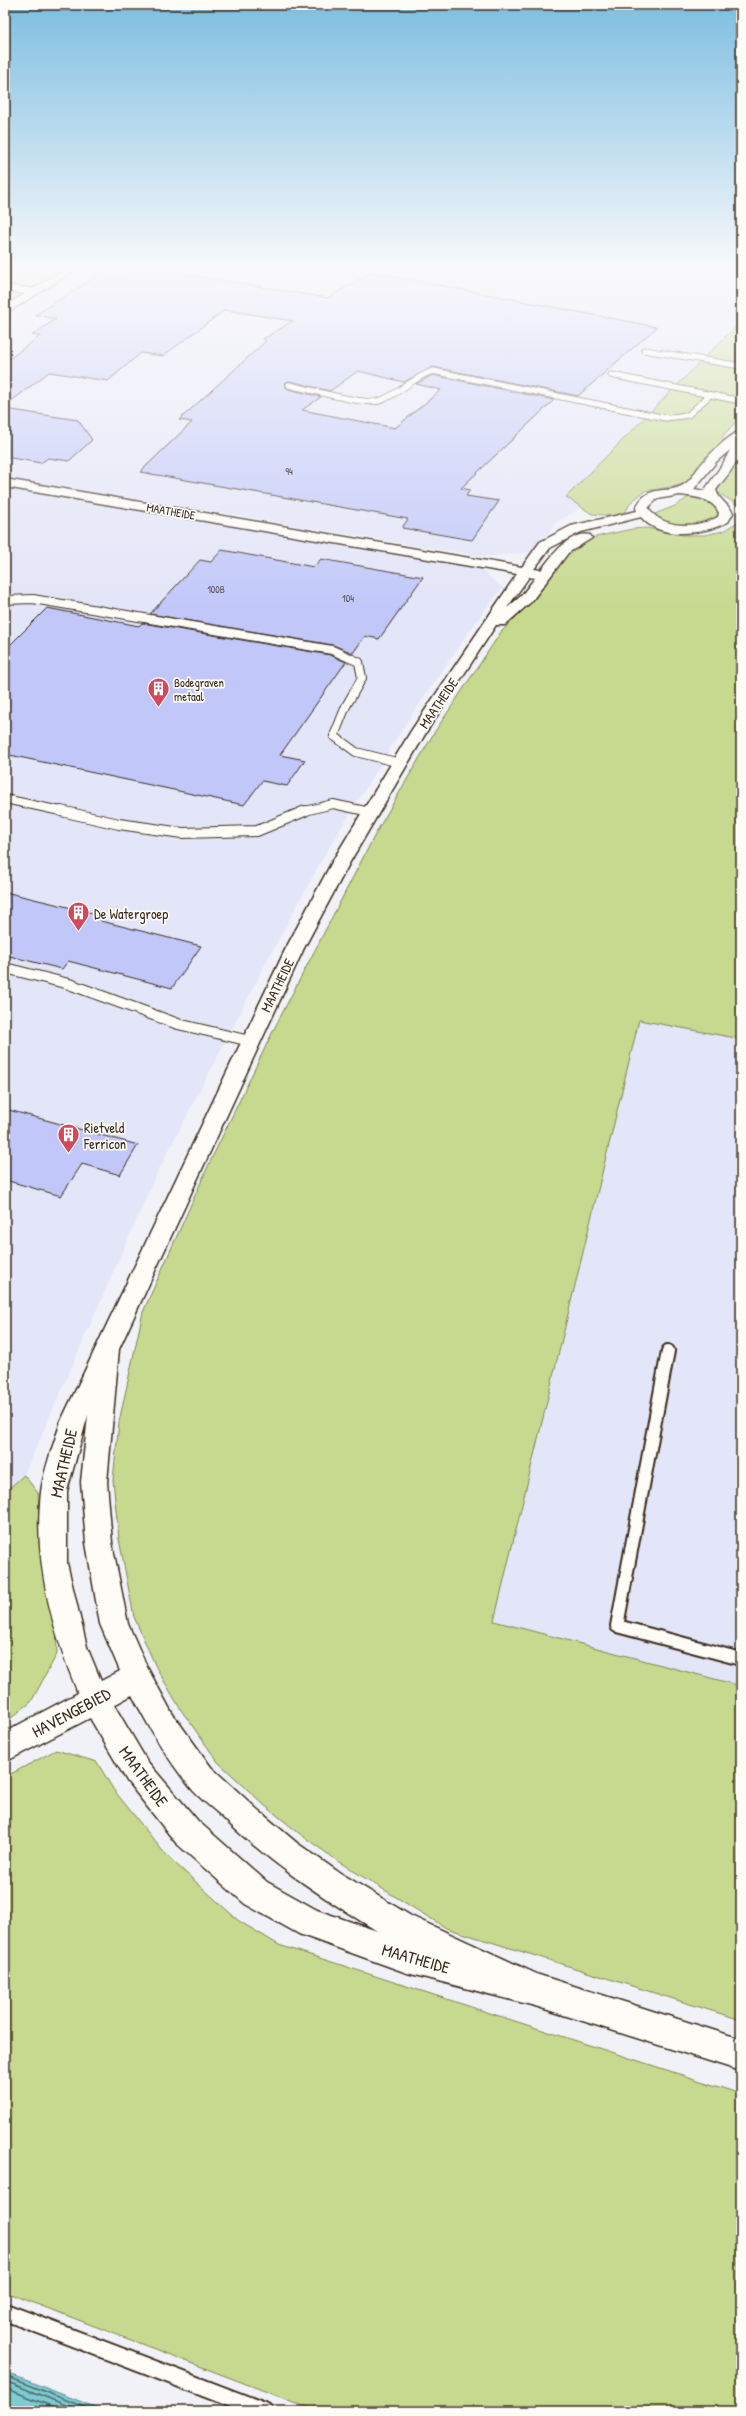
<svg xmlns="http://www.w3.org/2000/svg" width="746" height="2416" font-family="'Patrick Hand',sans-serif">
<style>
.built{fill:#e3e5f8}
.green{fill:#c7d98e;stroke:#818256}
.water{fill:#7cccd6;stroke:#628b8c}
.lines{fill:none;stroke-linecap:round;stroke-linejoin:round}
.shore{stroke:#556b68;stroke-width:1.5}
.building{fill:#c1c8f9;stroke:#3b2a1e}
.service-far4-casing{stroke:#3b2a1e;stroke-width:7}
.service-far3-casing{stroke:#3b2a1e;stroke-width:10}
.service-far2-casing{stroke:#3b2a1e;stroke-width:12}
.service-far1-casing{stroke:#3b2a1e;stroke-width:16}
.service-casing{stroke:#3b2a1e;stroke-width:20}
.minor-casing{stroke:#3b2a1e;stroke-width:3}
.service-far4{stroke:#fdfcf7;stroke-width:5.5}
.service-far3{stroke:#fdfcf7;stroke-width:8}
.service-far2{stroke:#fdfcf7;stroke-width:10}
.service-far1{stroke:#fdfcf7;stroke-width:12}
.service{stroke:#fdfcf7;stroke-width:16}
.minor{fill:#fdfcf7;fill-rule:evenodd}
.labels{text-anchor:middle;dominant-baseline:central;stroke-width:3.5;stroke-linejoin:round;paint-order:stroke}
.far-number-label{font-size:10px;fill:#5c5255}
.far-street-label{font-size:12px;fill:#3b2a1e;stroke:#fdfcf7}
.far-poi-label{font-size:12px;fill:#3b2a1e;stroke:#fdfcf7;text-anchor:start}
.street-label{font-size:14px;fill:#3b2a1e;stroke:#fdfcf7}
.poi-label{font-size:14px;fill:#3b2a1e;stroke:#fdfcf7;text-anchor:start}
.near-street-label{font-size:17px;fill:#3b2a1e;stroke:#fdfcf7}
</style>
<rect width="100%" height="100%" fill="#f1f2f7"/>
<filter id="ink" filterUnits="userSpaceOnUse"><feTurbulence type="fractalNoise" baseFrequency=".025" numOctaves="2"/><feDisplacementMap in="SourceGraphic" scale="8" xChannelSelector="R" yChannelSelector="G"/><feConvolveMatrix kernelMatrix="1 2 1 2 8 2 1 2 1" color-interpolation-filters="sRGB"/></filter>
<g filter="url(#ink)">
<g class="built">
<path d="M 78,271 L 741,271 L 741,321 L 567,497 L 582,507 L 556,523 L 532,552 L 484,557 L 5,477 L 5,316 Z"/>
<path d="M 5,488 L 479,568 L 503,588 L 482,613 L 406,723 L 324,856 L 271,953 L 156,1175 L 24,1475 L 5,1492 Z"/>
<path d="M 639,1020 L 741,1039 L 741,1686 L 494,1621 Z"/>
</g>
<g class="green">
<path d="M 5,271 L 61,271 L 5,305 Z"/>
<path d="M 741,321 L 741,416 L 722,437 L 726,441 L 714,450 L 688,482 L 677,486 L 645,491 L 631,502 L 626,511 L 616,516 L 592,514 L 566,497 Z"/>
<path d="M 741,455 L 741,507 L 717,492 L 724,477 Z"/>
<path d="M 692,495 L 711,501 L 718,509 L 717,516 C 700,532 669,526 652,515 L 675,506 Z"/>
<path d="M 736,523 L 741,524 L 741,1039 L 639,1020 L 494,1621 L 741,1686 L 741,2020 L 446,1928 L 339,1862 L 300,1834 L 263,1804 L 218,1762 L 181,1710 L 156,1667 L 134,1617 L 119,1539 L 113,1480 L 119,1422 L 143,1312 L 209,1164 L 275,1027 L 377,831 L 434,733 L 501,632 L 532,601 L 570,549 L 591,538 L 632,529 L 646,528 L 682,535 L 705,535 L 723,531 Z"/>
<path d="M 24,1475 L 38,1493 L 42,1570 L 56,1624 L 57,1654 L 31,1702 L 5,1723 L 5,1492 Z"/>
<path d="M 56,1750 L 97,1762 L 113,1789 L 166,1855 L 239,1921 L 279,1945 L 741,2094 L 741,2411 L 317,2411 L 5,2292 L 5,1777 Z"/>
</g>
<path class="water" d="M 5,2372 L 105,2411 L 5,2411 Z"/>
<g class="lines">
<g class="shore">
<path d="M 5,2376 L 94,2411"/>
<path d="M 5,2381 L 81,2411"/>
<path d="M 5,2388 L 64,2411"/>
</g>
</g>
<g class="building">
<path d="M 105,271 L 164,271 L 328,298 L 371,272 L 657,327 L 578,396 L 433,367 L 404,382 L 358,371 L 330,391 L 290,381 L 286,382 L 285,386 L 288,389 L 321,397 L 302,410 L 395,428 L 441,390 L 416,384 L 433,375 L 554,400 L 461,488 L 470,490 L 466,496 L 499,501 L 472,540 L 402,528 L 408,519 L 140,472 L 192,422 L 179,420 L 266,341 L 263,339 L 293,321 L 225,310 L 163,356 L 141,353 L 108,381 L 49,372 L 5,406 L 5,362 L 40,336 L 32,335 L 56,319 L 35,315 Z"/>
<path d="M 5,409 L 78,420 L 92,440 L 69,461 L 48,458 L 41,463 L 5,457 Z"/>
<path d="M 222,550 L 314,567 L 321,559 L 423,577 L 379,639 L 365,636 L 353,653 L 333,645 L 150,614 L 200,560 L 211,562 Z"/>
<path d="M 47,608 L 139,626 L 142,623 L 330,655 L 346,662 L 280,755 L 305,760 L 287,786 L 262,781 L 244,805 L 5,754 L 5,650 Z"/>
<path d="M 5,892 L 105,916 L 101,921 L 201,946 L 172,988 L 68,961 L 62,969 L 5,955 Z"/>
<path d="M 5,1109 L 138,1145 L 120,1175 L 82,1164 L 61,1196 L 5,1180 Z"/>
</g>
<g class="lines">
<defs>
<g id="service-far4">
<path d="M 644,350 L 741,366"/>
<path d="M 611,375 L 741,401"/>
<path d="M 289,385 C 309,389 367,407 382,400 C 401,392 414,377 433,371 L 666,418 L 688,415 L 710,395"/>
</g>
<g id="service-far3">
<path d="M 5,600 L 33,599 L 332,650 L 359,662 L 362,678 L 346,706 L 334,736 L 356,752 L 400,763"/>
<path d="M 5,799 L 65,812"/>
<path d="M 301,812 L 333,804 L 370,812"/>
</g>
<g id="service-far2">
<path d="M 61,811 L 119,824 L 182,833 L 257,831 L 305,811"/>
<path d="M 367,811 L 370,812"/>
<path d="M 5,968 L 69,984 L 178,1024 L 250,1041"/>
</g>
<path id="service-far1" d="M 668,1351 L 617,1626 L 741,1659"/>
<path id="service" d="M 5,2312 L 264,2411"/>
<g id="minor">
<path d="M 62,271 L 73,271 L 5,314 L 5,306 L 25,294 L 5,291 L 5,285 L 33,289 Z"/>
<path d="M 741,431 C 741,463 734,466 716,490 C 718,499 728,504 733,513 L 728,522 C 704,534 661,541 641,517 L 581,532 L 550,548 L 534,569 L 541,570 C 551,557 570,530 590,535 L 592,538 L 568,553 L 531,602 L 505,625 L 496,625 L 427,731 L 350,862 L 304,948 L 119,1349 L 107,1482 L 112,1543 L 128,1624 L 147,1667 L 172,1713 L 211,1767 L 259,1811 L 297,1843 L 337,1871 L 411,1916 L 539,1975 L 741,2039 L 741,2071 L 535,2006 L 407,1973 L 299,1934 L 245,1904 L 176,1843 L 127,1781 L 90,1718 L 5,1762 L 5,1732 L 78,1693 C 52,1630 33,1561 41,1492 C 44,1468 54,1444 61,1421 L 286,948 L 332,862 L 411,731 L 517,574 L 5,487 L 5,479 L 522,567 L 540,542 L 571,526 L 637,511 L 636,508 C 648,482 667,496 685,484 C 691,480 695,472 699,467 C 708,456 728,435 741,431 ZM 730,450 L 724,462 L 704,491 L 694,489 L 717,461 ZM 680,495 C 695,497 713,498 719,513 L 718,517 C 697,528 663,530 648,508 L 657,499 ZM 529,577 L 535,578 L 521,596 L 507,608 ZM 88,1415 L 81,1482 L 86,1543 L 100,1624 L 120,1671 L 101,1681 L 87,1647 L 67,1563 L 67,1491 ZM 132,1695 C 149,1727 167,1759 190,1787 C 198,1797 209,1805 219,1814 C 267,1861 320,1896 377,1931 L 317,1910 L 267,1882 L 198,1821 L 147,1761 L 114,1705 Z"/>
</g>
</defs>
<use href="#service-far4" class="service-far4-casing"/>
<use href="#service-far3" class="service-far3-casing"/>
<use href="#service-far2" class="service-far2-casing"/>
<use href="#service-far1" class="service-far1-casing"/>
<use href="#service" class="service-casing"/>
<use href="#minor" class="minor-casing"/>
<use href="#service-far4" class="service-far4"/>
<use href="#service-far3" class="service-far3"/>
<use href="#service-far2" class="service-far2"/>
<use href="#service-far1" class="service-far1"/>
<use href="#service" class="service"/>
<use href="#minor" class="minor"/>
</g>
</g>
<linearGradient id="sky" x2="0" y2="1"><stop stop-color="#7dbee1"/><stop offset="0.44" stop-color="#f9f9fb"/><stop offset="1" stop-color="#f9f9fb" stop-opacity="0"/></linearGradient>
<rect width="746" height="609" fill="url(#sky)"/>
<defs>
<symbol id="building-pin" viewBox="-11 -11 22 30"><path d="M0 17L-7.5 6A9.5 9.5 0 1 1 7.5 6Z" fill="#d1495b" stroke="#fdfcf7"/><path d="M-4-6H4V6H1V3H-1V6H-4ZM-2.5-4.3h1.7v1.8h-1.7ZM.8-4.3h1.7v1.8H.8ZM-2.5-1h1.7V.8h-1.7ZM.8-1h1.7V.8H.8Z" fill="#fff"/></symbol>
</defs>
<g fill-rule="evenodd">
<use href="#building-pin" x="146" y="676" width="25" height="34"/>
<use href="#building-pin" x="66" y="900" width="25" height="34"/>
<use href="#building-pin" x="56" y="1122" width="25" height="34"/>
</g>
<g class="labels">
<g class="far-number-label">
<text x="289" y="471">94</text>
<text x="216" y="589">100B</text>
<text x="348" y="598">104</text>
</g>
<g class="far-street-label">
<text transform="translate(171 511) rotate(10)">MAATHEIDE</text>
</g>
<g class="far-poi-label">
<text x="174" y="682">Bodegraven<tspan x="174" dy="14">metaal</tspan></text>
</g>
<g class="street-label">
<text transform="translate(438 703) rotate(-56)">MAATHEIDE</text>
<text transform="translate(277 985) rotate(-64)">MAATHEIDE</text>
</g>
<g class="poi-label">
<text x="94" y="913">De Watergroep</text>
<text x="84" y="1127">Rietveld<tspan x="84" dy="16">Ferricon</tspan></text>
</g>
<g class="near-street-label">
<text transform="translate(63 1463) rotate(-77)">MAATHEIDE</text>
<text transform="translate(71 1712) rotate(-28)">HAVENGEBIED</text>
<text transform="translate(144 1776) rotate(54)">MAATHEIDE</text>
<text transform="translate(416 1958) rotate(16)">MAATHEIDE</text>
</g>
</g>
<rect width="746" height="2416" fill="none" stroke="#fdfcf7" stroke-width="20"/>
<rect x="10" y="10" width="726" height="2396" fill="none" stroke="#3b2a1e" stroke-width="1.5" filter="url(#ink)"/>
</svg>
